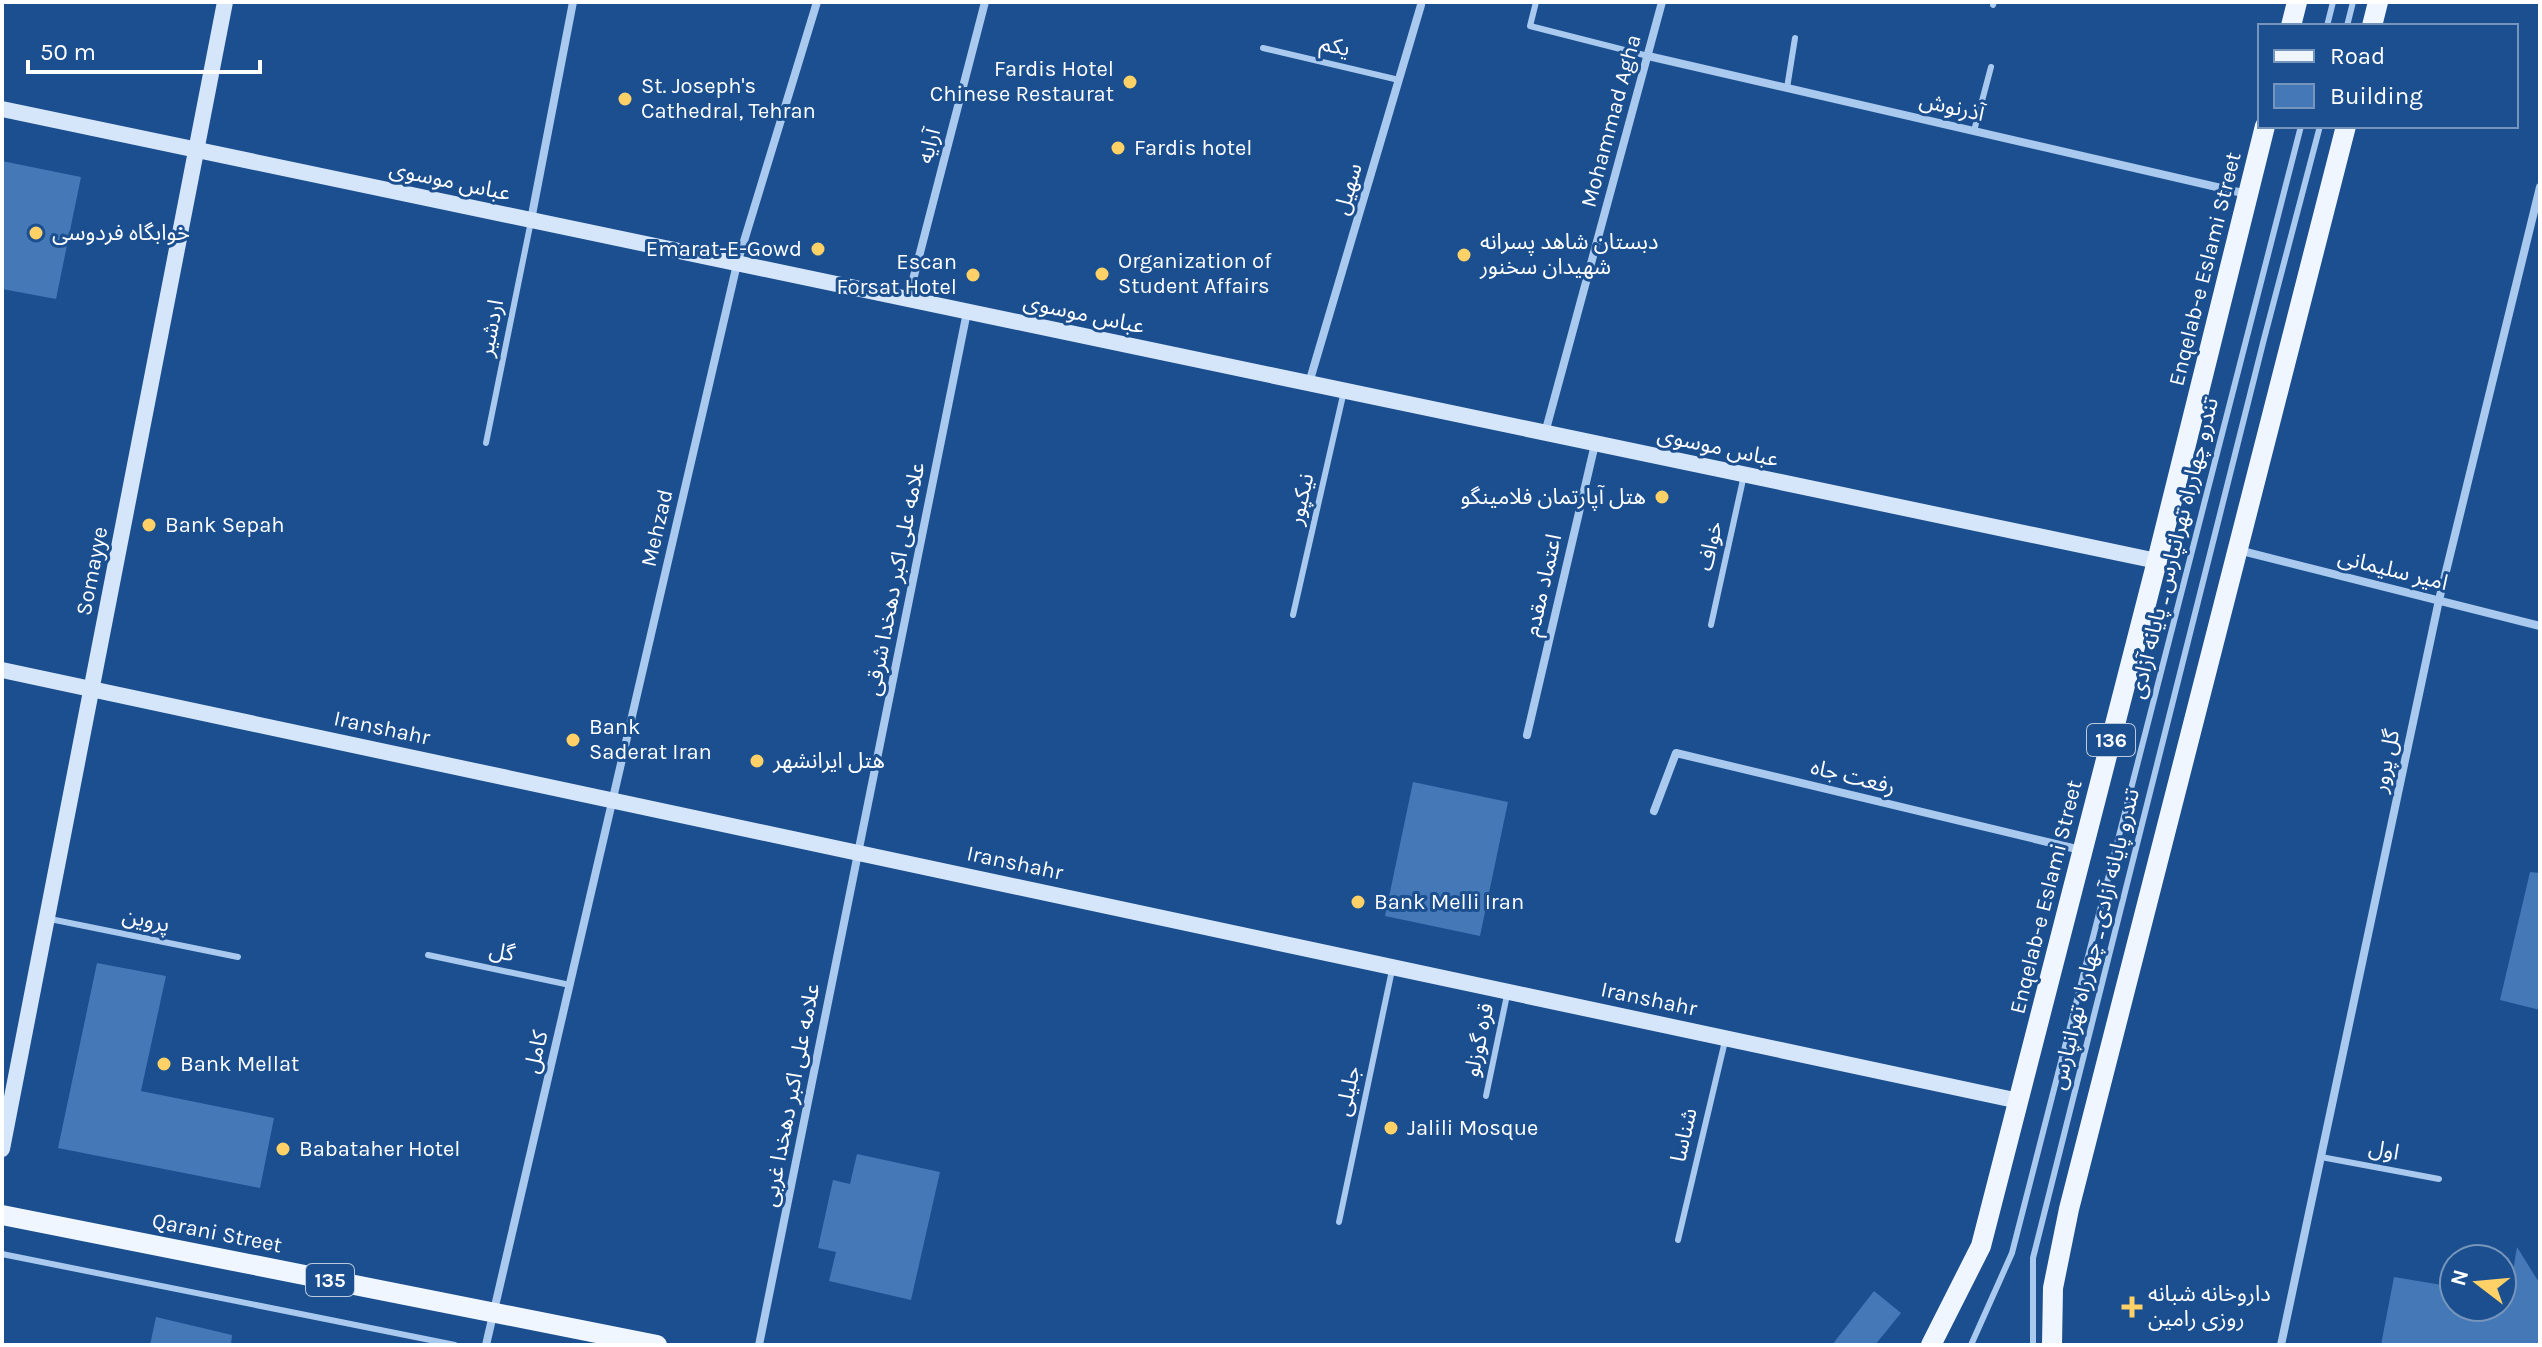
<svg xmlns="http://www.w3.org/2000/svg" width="2542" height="1347" font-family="Karla,'Noto Sans Arabic',sans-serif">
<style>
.building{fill:#4478b7}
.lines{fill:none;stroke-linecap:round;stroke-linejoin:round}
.lane{stroke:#a9c9ee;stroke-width:6}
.street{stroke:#a9c9ee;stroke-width:8}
.secondary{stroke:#d6e6fa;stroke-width:16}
.primary{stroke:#f0f6ff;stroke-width:20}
.poi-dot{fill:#ffd166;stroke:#1b4f8f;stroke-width:3}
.labels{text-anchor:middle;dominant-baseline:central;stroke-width:6;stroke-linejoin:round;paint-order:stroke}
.shield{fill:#1b4f8f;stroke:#bbcadd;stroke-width:2}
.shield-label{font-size:20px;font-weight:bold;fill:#fff}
.street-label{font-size:22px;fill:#fff;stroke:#1b4f8f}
.poi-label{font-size:22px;fill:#fff;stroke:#1b4f8f;text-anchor:start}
</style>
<rect width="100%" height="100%" fill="#1b4f8f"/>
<g class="building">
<path d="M 2,161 L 81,177 L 56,299 L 2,289 Z"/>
<path d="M 1413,782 L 1508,802 L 1480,936 L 1385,916 Z"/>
<path d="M 2530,872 L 2540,873 L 2540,1010 L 2500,1000 Z"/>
<path d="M 97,963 L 166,976 L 141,1091 L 274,1118 L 260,1188 L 58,1148 Z"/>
<path d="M 857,1154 L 940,1172 L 911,1300 L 829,1281 L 836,1252 L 818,1248 L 833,1180 L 850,1184 Z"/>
<path d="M 2517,1247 L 2540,1284 L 2540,1345 L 2381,1345 L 2394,1277 L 2454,1287 L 2454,1307 L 2502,1307 L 2502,1294 L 2509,1295 Z"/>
<path d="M 1874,1291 L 1901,1313 L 1875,1345 L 1832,1345 Z"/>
<path d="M 156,1317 L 232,1335 L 231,1345 L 150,1345 Z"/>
</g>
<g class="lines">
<g class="lane">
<path d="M 1536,2 L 1530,26 L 1648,56"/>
<path d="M 1993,5 L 1994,2"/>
<path d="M 2327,26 L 2333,2"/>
<path d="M 2347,26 L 2353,2"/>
<path d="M 1263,48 L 1399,80"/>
<path d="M 1787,88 L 1795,38"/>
<path d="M 1974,131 L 1991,67"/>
<path d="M 486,443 L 531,221"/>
<path d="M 1293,615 L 1344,391"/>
<path d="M 1711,625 L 1744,475"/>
<path d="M 50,919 L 238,957"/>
<path d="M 428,955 L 570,985"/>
<path d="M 1486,1096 L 1507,995"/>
<path d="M 2321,1157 L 2439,1179"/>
<path d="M 1339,1222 L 1392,970"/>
<path d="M 1678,1240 L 1725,1041"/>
<path d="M 2,1254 L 455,1345"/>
<path d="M 1971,1345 L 2012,1253 L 2301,126"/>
<path d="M 2033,1345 L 2033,1258 L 2264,339 L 2320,126"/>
</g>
<g class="street">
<path d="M 1648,56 L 2247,194"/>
<path d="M 531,220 L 573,2"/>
<path d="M 908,299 L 985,2"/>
<path d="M 1309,383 L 1421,5"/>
<path d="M 1545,433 L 1662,2"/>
<path d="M 2238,550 L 2540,626"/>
<path d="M 1527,735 L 1595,444"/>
<path d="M 1654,811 L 1676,753 L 2081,850"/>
<path d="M 486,1345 L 737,264 L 817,2"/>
<path d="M 759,1345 L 967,312"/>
<path d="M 2281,1345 L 2439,600 L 2540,187"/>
</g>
<g class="secondary">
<path d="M 2,109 L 2157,561"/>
<path d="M 2,670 L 2019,1101"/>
<path d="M 2,1149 L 225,2"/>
</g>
<g class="primary">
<path d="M 2291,26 L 2297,2"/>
<path d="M 2372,26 L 2378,2"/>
<path d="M 2,1215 L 657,1345"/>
<path d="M 1931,1345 L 1981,1246 L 2157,561 L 2265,126"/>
<path d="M 2052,1345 L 2053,1288 L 2069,1209 L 2346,126"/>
</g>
</g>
<g class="poi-dot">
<circle cx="1130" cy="82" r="8"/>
<circle cx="625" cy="99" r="8"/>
<circle cx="1118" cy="148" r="8"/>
<circle cx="36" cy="233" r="8"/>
<circle cx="818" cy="249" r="8"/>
<circle cx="1464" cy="255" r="8"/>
<circle cx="1102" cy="274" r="8"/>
<circle cx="973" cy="275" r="8"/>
<circle cx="1662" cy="497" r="8"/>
<circle cx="149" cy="525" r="8"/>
<circle cx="573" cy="740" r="8"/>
<circle cx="757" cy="761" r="8"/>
<circle cx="1358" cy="902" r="8"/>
<circle cx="164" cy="1064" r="8"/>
<circle cx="1391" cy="1128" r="8"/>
<circle cx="283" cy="1149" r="8"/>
<path d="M2128 1295h8v8h8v8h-8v8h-8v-8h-8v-8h8z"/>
</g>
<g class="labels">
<g class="shield">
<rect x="2087" y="724" width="48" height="32" rx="6"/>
<rect x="306" y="1264" width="48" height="32" rx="6"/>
</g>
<g class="shield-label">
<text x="2111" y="740">136</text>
<text x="330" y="1280">135</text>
</g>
<g class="street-label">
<text transform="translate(1335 46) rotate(13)">یکم</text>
<text transform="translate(1952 107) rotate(13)">آذرنوش</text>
<text transform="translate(1611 121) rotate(-75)">Mohammad Agha</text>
<text transform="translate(929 146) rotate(-75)">آرایه</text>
<text transform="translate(450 181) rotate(12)">عباس موسوی</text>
<text transform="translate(1348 189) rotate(-74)">سهیل</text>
<text transform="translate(2205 269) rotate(-76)">Enqelab-e Eslami Street</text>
<text transform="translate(1084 314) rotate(12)">عباس موسوی</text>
<text transform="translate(491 328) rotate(-79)">اردشیر</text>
<text transform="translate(1718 447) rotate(12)">عباس موسوی</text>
<text transform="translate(1301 499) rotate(-77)">نیکپور</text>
<text transform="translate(657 528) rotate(-77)">Mehzad</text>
<text transform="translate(1710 546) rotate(-77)">خواف</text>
<text transform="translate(2174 548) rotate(-76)">تندرو چهارراه تهرانپارس ـ پایانه آزادی</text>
<text transform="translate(2393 570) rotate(14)">امیر سلیمانی</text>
<text transform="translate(92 571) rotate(-79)">Somayye</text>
<text transform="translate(895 579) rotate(-79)">علامه علی اکبر دهخدا شرقی</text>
<text transform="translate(1543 585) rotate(-77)">اعتماد مقدم</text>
<text transform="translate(382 728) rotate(12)">Iranshahr</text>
<text transform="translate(2386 761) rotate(-78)">گل پرور</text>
<text transform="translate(1853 777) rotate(14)">رفعت جاه</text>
<text transform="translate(1015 863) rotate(12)">Iranshahr</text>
<text transform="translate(2046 897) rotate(-76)">Enqelab-e Eslami Street</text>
<text transform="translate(146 920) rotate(12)">پروین</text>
<text transform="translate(2095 939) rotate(-76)">تندرو پایانه آزادی ـ چهارراه تهرانپارس</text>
<text transform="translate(502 952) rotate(12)">گل</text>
<text transform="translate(1649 999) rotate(12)">Iranshahr</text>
<text transform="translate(1479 1040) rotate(-78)">قره گوزلو</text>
<text transform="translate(536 1052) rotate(-77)">کامل</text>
<text transform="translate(1348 1091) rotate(-78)">جلیلی</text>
<text transform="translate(791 1095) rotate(-79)">علامه علی اکبر دهخدا غربی</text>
<text transform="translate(1684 1135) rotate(-77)">شناسا</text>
<text transform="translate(2384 1150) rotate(11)">اول</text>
<text transform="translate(217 1233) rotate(11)">Qarani Street</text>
</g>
<g class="poi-label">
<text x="1114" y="69" text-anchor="end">Fardis Hotel<tspan x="1114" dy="25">Chinese Restaurat</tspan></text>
<text x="641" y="86">St. Joseph's<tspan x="641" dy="25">Cathedral, Tehran</tspan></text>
<text x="1134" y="148">Fardis hotel</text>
<text x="52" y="233">خوابگاه فردوسی</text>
<text x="1480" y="242">دبستان شاهد پسرانه<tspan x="1480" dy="25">شهیدان سخنور</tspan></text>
<text x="802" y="249" text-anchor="end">Emarat-E-Gowd</text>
<text x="1118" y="261">Organization of<tspan x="1118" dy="25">Student Affairs</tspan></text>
<text x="957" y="262" text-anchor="end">Escan<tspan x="957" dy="25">Forsat Hotel</tspan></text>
<text x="1646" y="497" text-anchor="end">هتل آپارتمان فلامینگو</text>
<text x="165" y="525">Bank Sepah</text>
<text x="589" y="727">Bank<tspan x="589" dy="25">Saderat Iran</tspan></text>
<text x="773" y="761">هتل ایرانشهر</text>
<text x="1374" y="902">Bank Melli Iran</text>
<text x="180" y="1064">Bank Mellat</text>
<text x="1407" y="1128">Jalili Mosque</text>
<text x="299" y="1149">Babataher Hotel</text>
<text x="2148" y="1294">داروخانه شبانه<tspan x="2148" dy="25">روزی رامین</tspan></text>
</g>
</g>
<rect width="2542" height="1347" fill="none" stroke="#ffffff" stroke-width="8"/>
<rect x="2258" y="24" width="260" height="104" fill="#1b4f8f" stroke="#7695bc" stroke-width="2"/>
<rect x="2274" y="50" width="40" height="12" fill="#f0f6ff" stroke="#7695bc" stroke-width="2"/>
<text x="2330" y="64" font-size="24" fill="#ffffff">Road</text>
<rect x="2274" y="84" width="40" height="24" fill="#4478b7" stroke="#7695bc" stroke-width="2"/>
<text x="2330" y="104" font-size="24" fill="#ffffff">Building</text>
<g transform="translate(2478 1283) rotate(286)"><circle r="38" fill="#1b4f8f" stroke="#7695bc" stroke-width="2"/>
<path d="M0-6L14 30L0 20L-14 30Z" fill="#ffd166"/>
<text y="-12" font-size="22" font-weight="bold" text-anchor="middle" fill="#ffffff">N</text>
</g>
<path d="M28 60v12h232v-12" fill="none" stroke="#ffffff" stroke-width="4"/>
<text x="40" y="60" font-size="24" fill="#ffffff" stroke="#1b4f8f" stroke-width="6" paint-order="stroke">50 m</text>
</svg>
